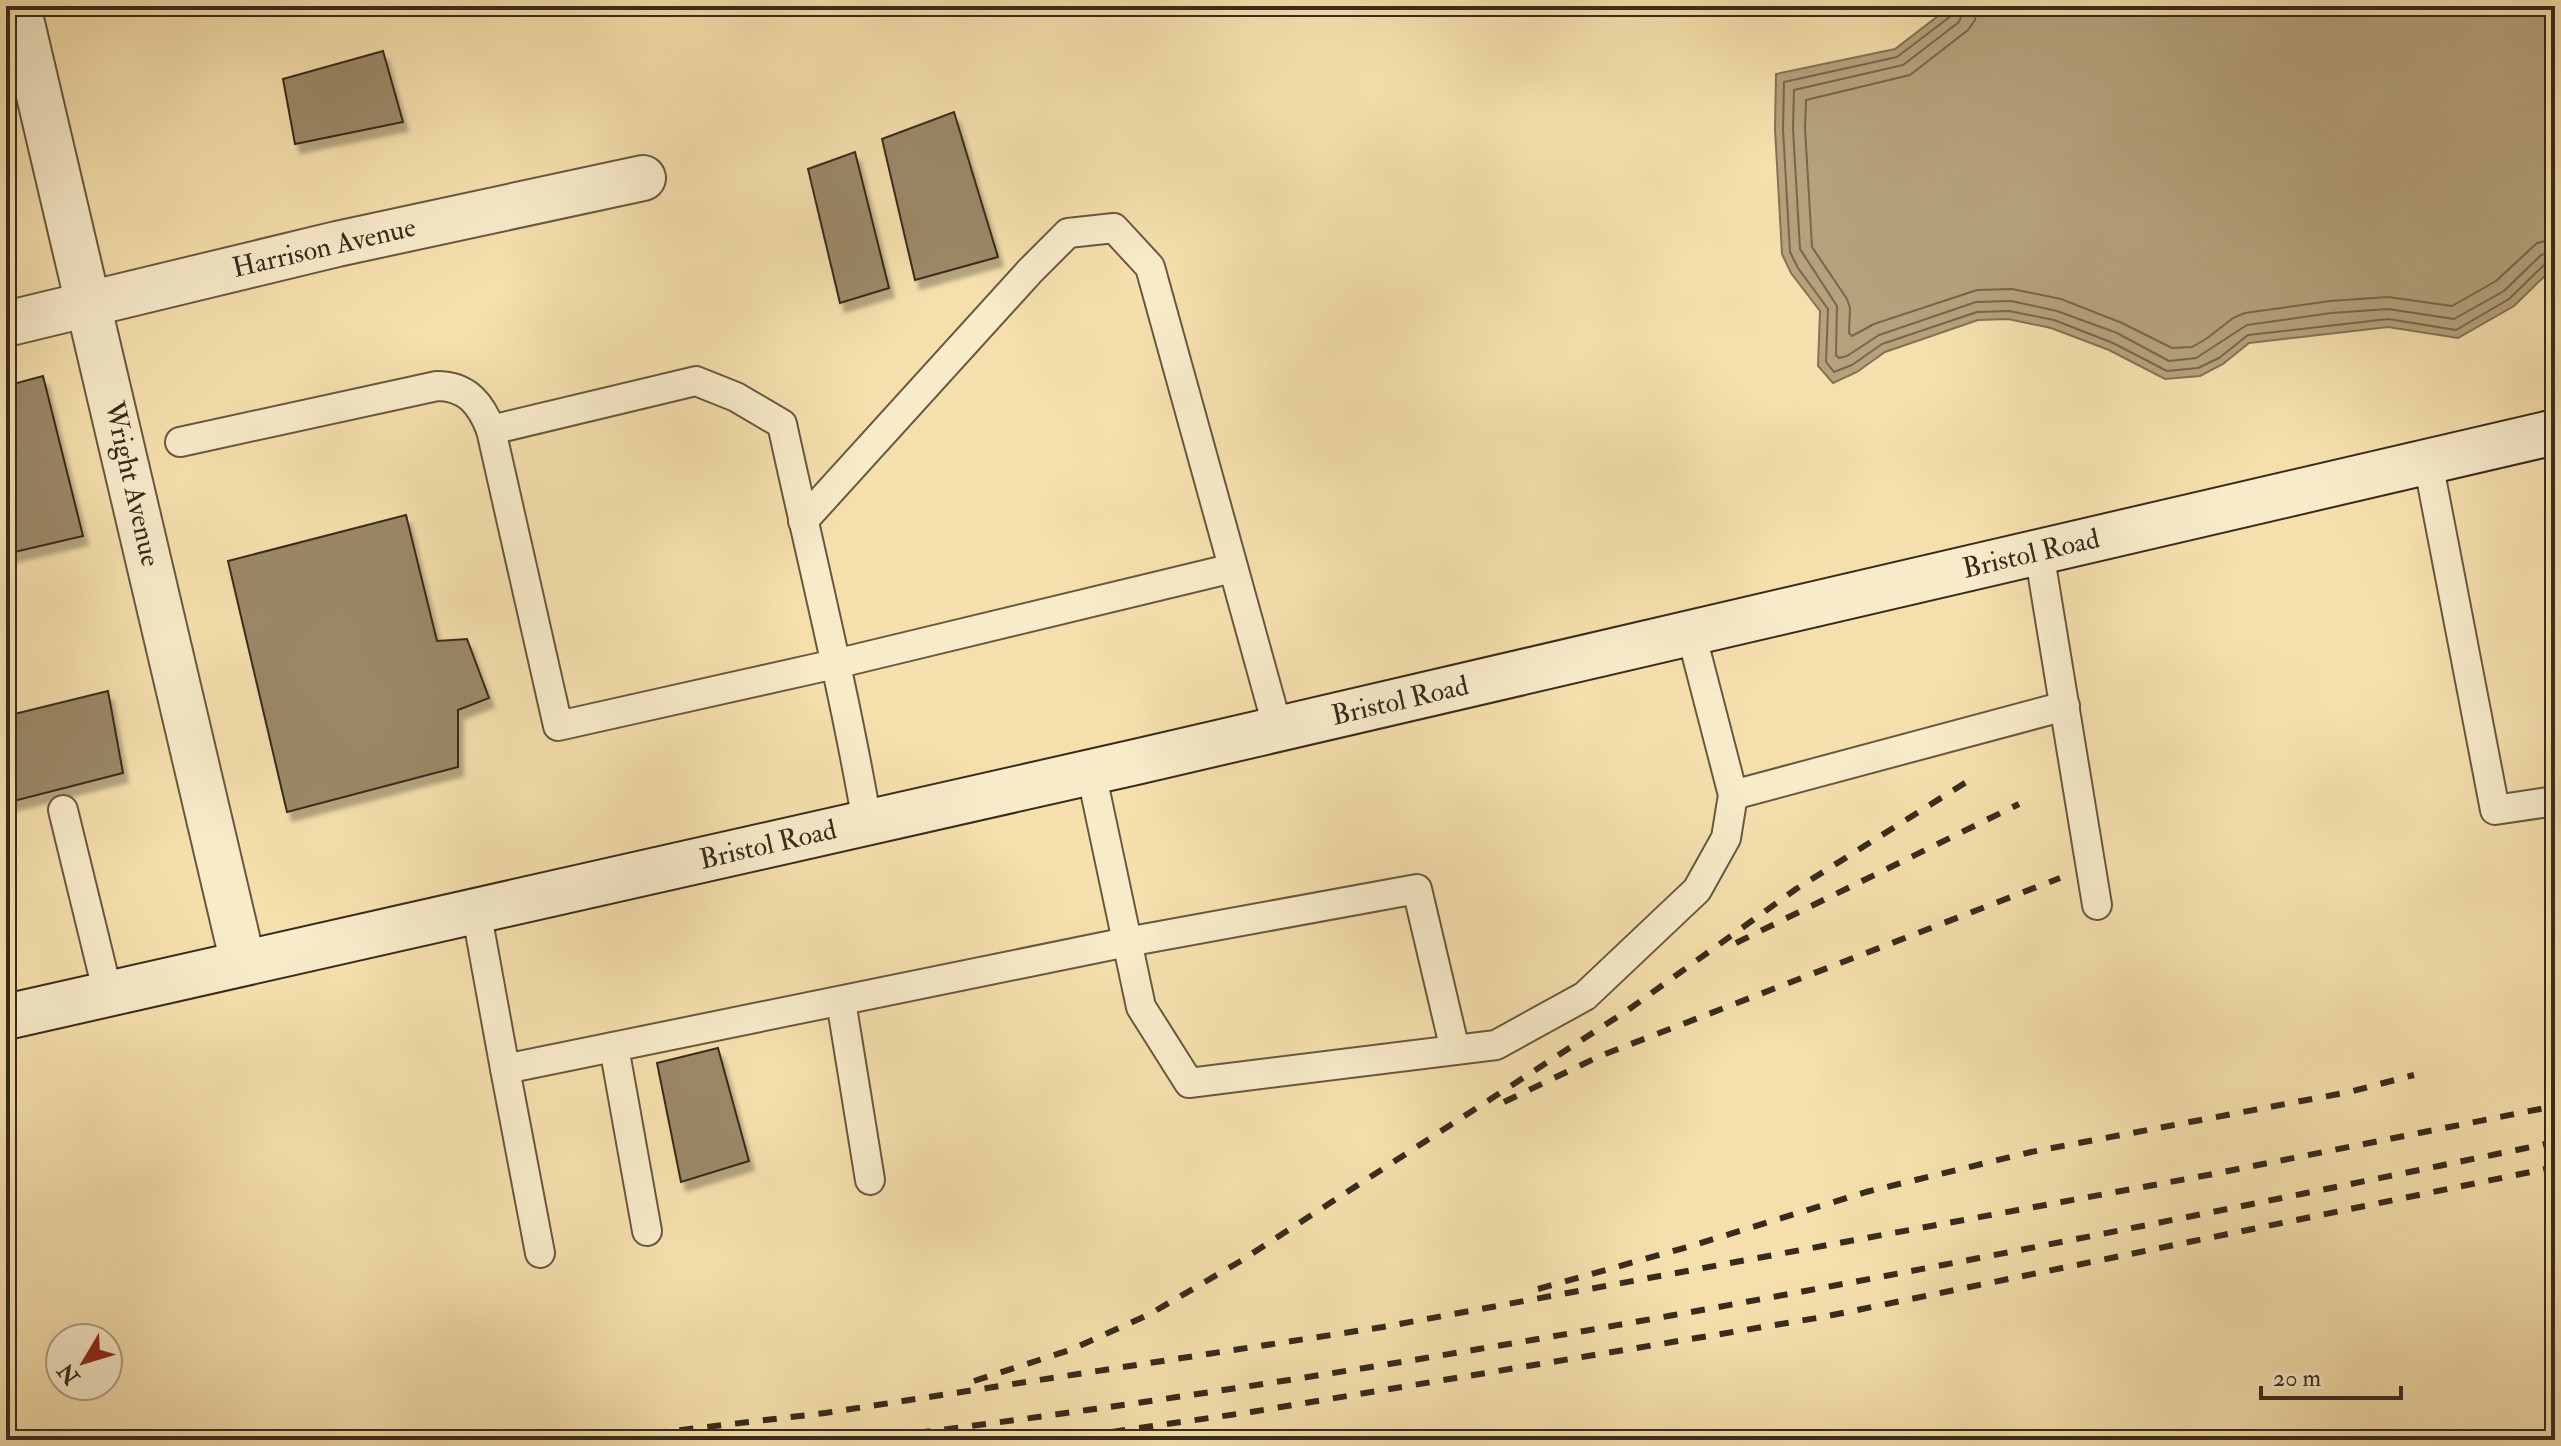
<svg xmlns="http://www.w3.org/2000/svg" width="2561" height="1446" font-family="'IM FELL Double Pica',serif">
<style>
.water{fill:#b5a27c;stroke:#837256;stroke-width:2}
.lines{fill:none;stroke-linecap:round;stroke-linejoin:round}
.shore{stroke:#77664c;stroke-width:2}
.building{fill:#9b8967;stroke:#392b1c;stroke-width:2;filter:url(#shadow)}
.lane-casing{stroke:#685840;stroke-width:32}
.street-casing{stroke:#685840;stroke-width:48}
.secondary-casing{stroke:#392b1c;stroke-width:48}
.lane{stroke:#f8ebca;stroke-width:28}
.street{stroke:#f8ebca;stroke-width:44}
.secondary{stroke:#f8ebca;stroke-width:44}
.rail{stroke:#392b1c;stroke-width:6;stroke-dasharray:14 14;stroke-linecap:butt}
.labels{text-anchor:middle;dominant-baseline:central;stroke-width:6;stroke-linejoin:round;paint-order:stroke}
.street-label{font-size:28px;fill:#392b1c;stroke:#f8ebca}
</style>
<defs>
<filter id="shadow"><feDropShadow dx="5" dy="9" stdDeviation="2" flood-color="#0004"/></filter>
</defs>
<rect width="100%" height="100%" fill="#f5e0ad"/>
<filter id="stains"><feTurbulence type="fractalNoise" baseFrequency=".0025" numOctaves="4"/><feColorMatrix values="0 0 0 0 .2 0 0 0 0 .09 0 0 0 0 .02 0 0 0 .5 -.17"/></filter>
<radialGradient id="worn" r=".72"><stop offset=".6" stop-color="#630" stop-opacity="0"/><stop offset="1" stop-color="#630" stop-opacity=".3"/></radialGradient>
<path class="water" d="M 1951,6 L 2555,6 L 2555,266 L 2514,306 L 2458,338 L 2388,327 L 2249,343 L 2223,364 L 2200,376 L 2165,379 L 2109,350 L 2051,328 L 2008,319 L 1978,320 L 1885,352 L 1857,372 L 1833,383 L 1818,366 L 1820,311 L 1791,273 L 1782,254 L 1775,129 L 1776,74 L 1895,49 Z"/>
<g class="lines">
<g class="shore">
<path d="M 1955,6 L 1951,16 L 1897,57 L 1784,82 L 1783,129 L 1790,252 L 1798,268 L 1828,309 L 1826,362 L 1834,372 L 1852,365 L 1882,344 L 1977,312 L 2009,311 L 2054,320 L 2113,343 L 2167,371 L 2198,368 L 2219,358 L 2248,335 L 2388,319 L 2456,330 L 2509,299 L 2546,263 L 2555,261"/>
<path d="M 1965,6 L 1959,22 L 1903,65 L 1794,90 L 1793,129 L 1800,249 L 1837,306 L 1836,355 L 1839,358 L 1847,356 L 1879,335 L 1976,302 L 2011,301 L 2057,311 L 2117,333 L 2169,361 L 2196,358 L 2247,325 L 2331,313 L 2388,309 L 2454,319 L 2504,291 L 2541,255 L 2555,251"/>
<path d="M 1977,6 L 1975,20 L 1968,30 L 1910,75 L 1806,100 L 1805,128 L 1812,247 L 1847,299 L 1850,308 L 1849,333 L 1852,336 L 1874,324 L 1977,290 L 2012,289 L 2061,299 L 2122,323 L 2172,348 L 2192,347 L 2206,339 L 2233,318 L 2245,313 L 2330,301 L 2388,297 L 2452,306 L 2496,281 L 2537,243 L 2555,239"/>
</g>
</g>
<g class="building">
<path d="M 383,51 L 403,122 L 295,144 L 283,79 Z"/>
<path d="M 954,112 L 998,257 L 915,280 L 882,139 Z"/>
<path d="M 855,152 L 889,288 L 840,303 L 808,169 Z"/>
<path d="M 43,376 L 83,536 L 6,554 L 6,386 Z"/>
<path d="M 406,515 L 437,641 L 467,639 L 489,698 L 458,710 L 458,767 L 287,812 L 228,561 Z"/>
<path d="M 108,691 L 123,773 L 6,803 L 6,716 Z"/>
<path d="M 718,1048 L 749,1161 L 681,1182 L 657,1063 Z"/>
</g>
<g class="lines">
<defs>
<g id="lane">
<path d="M 180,442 L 437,386 C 467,386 481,404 491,430"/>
<path d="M 2428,462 L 2495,810 L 2555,801"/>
<path d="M 803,521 L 1030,271 L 1068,233 L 1114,228 L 1150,267 L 1278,729"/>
<path d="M 2039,552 L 2097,905"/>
<path d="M 1091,772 L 1141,1007 L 1189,1083 L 1496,1045 L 1585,996 L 1697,890 L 1726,838 L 1733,795 L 1691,633"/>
<path d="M 1733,795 L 2065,706"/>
<path d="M 63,810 L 108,994"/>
<path d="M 867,822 C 844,689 811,557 782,424 L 736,397 L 696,381 L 491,430 L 558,726 L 835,664 L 1233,568"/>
<path d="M 476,910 L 505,1069 L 1127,942 L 1417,889 L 1455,1050"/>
<path d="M 841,1001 L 870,1180"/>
<path d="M 614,1047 L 647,1231"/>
<path d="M 505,1069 L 540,1253"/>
</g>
<g id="street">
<path d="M 18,6 L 243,963"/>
<path d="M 6,324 L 337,244 L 643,178"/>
</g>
<path id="secondary" d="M 6,1017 L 1140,761 L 2555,432"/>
</defs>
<use href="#lane" class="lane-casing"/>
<use href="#street" class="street-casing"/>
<use href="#secondary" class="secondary-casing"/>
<use href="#lane" class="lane"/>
<use href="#street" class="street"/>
<use href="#secondary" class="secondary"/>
<g class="rail">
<path d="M 1736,943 L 2019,804"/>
<path d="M 1504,1102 L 1600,1056 L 2060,878"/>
<path d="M 1538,1289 L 1691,1246 L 1866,1192 L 2031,1152 L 2349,1092 L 2414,1075"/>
<path d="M 974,1381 L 1070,1350 L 1150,1314 L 1239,1262 L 1628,1010 L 1796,889 L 1968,781"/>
<path d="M 596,1440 L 825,1413 L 1383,1327 L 2208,1175 L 2555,1106"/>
<path d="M 861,1440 C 1431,1370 1994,1258 2555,1142"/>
<path d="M 1056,1440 L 1251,1412 L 1823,1317 L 2555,1167"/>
</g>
</g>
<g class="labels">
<g class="street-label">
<text transform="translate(324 248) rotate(-13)">Harrison Avenue</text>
<text transform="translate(132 484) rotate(77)">Wright Avenue</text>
<text transform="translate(2031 554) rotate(-13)">Bristol Road</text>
<text transform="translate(1400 701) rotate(-13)">Bristol Road</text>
<text transform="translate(768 845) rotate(-13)">Bristol Road</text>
</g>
</g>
<rect width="2561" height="1446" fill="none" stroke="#f5e0ad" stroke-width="32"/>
<rect x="8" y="8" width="2545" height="1430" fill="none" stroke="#392b1c" stroke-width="4"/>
<rect x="16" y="16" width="2529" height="1414" fill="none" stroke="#392b1c" stroke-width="2"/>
<g transform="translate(84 1362) rotate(232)"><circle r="38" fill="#f8ebca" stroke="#ac9e84" stroke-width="2"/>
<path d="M0-6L14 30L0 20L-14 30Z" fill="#8f2418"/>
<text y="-12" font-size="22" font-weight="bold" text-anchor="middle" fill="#392b1c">N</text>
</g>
<path d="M2261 1386v12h140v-12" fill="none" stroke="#392b1c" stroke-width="4"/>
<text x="2273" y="1386" font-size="24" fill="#392b1c" stroke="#f8ebca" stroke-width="6" paint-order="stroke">20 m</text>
<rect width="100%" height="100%" filter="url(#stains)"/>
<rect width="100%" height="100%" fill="url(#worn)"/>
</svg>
